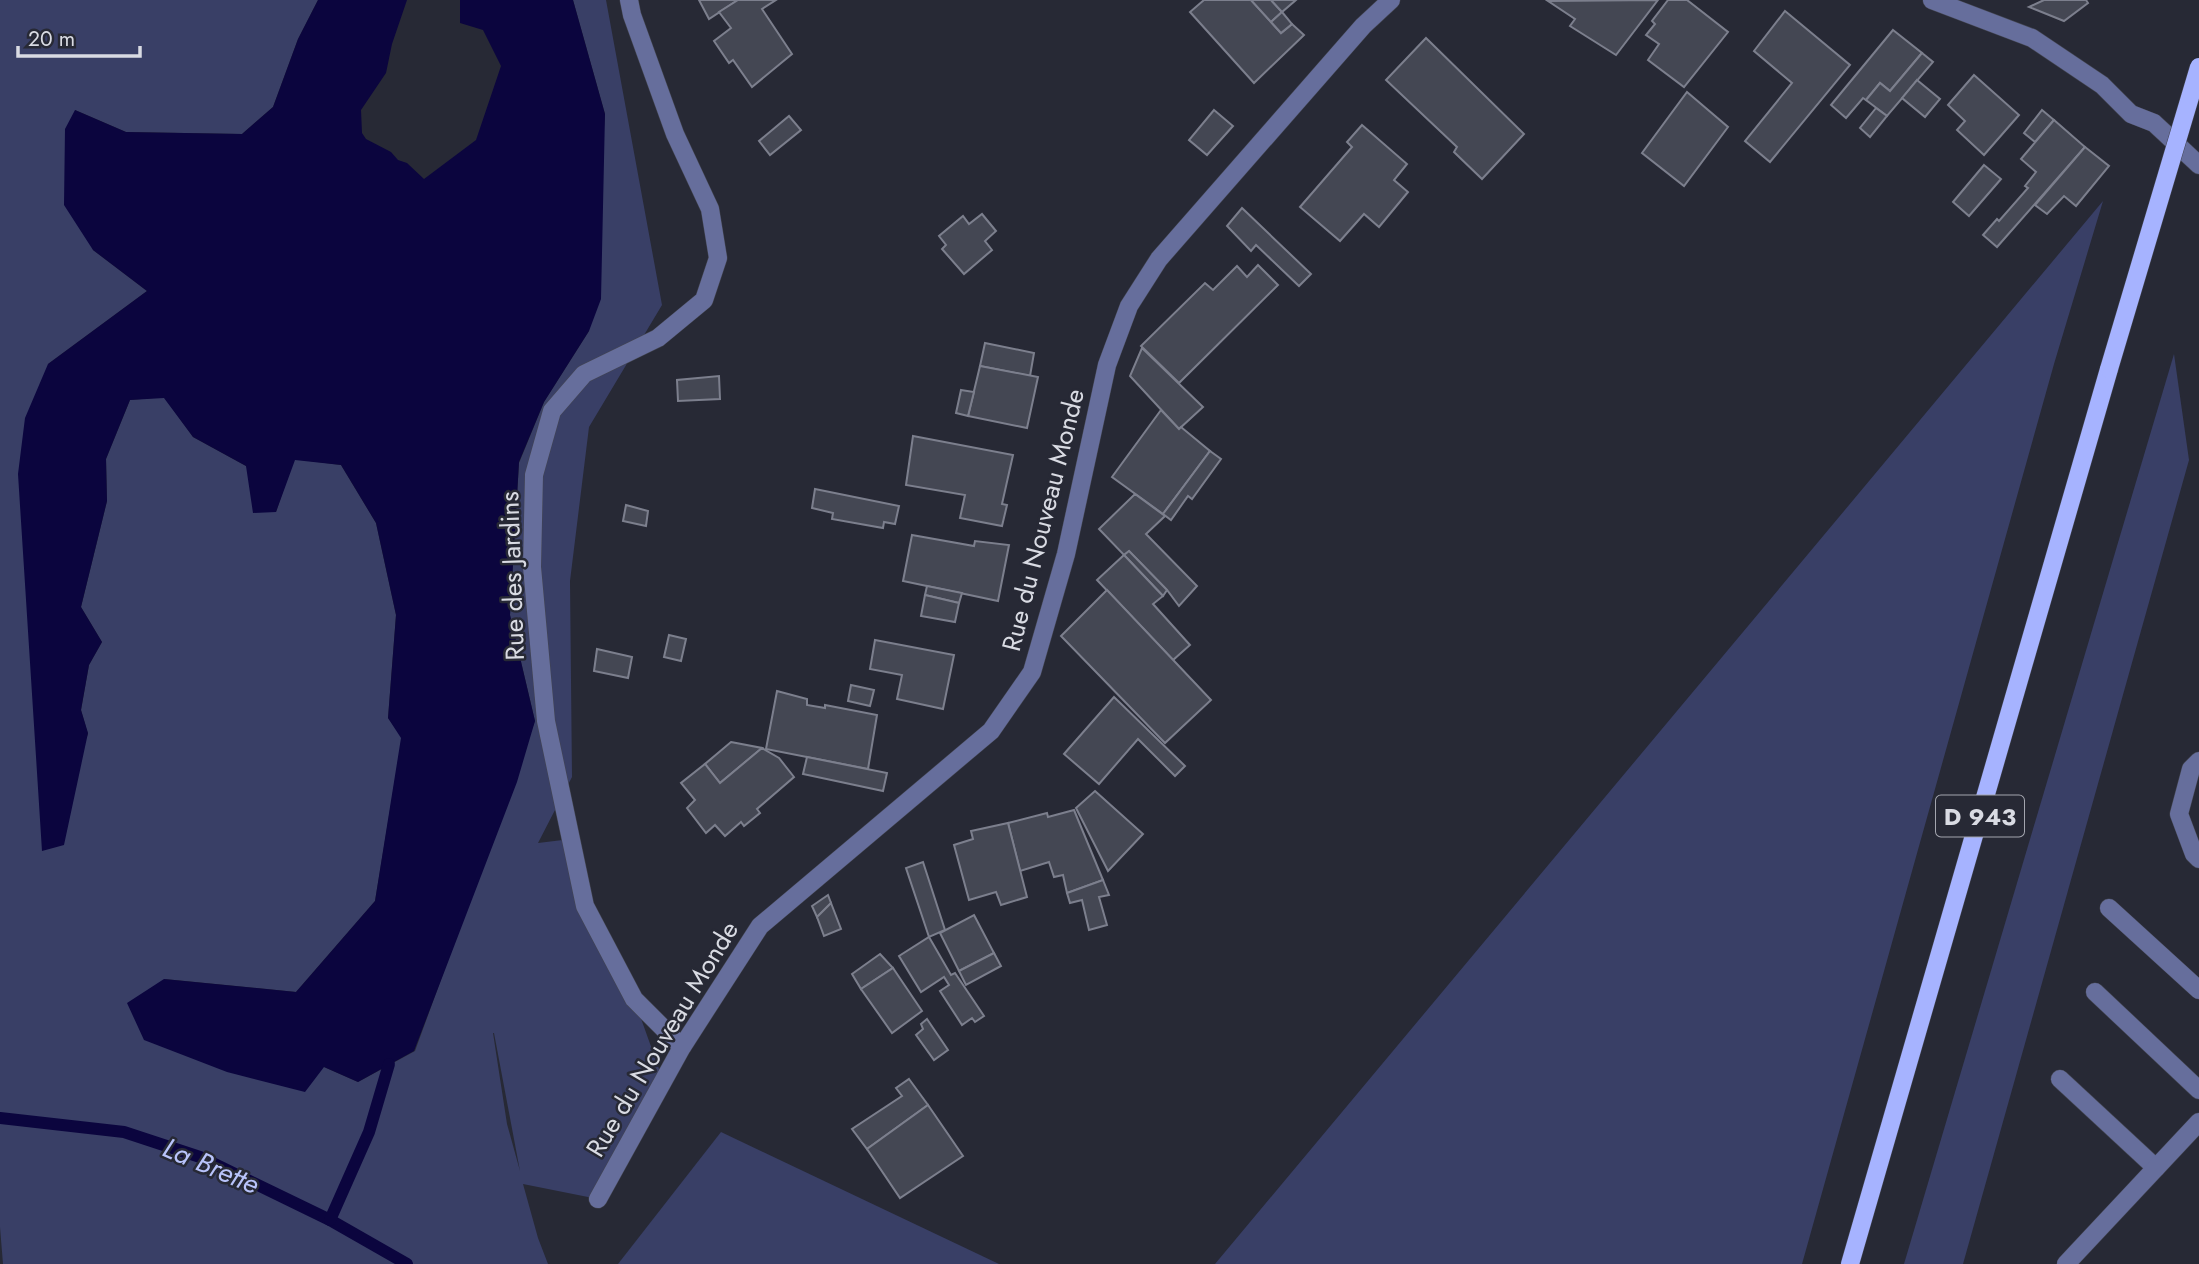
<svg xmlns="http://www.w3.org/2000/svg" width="2199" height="1264" font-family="Jost,sans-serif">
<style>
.green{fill:#393f66;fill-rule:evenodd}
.water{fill:#0b053e}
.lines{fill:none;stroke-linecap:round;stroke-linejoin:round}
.stream{stroke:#0b053e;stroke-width:12}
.building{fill:#444753;stroke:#7c7f8d;stroke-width:2}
.minor-casing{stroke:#434551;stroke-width:19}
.major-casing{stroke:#434551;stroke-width:19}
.minor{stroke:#666e9c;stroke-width:18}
.major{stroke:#a6b3ff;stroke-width:18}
.major-bridge-casing{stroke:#434551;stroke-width:19;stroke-linecap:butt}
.major-bridge{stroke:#a6b3ff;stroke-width:18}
.labels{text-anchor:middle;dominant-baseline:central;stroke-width:5;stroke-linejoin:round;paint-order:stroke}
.shield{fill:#272935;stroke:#a4a6af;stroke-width:2}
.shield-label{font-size:24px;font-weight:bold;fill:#d9dbe3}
.street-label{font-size:26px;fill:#d9dbe3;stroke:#272935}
.water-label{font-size:28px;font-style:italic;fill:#b8c3fa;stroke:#272935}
</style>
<rect width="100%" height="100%" fill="#272935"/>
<g class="green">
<path d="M 0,0 L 318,0 L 298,39 L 273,107 L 242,134 L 126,132 L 75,110 L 93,250 L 147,291 L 48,364 L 42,851 L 88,734 L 81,710 L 89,665 L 102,642 L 81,607 L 107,501 L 106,459 L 130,400 L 164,397 L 193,437 L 246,466 L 276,512 L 294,459 L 341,465 L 376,523 L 396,615 L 388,718 L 402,737 L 375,901 L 296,992 L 164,979 L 324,1067 L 358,1082 L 415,1051 L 535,721 L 510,615 L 519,463 L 544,402 L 589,331 L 605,114 L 573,0 L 606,0 L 662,305 L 589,427 L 570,581 L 572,777 L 538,843 L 571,839 L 585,906 L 634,999 L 663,1080 L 598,1199 L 523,1184 L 538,1238 L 548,1264 L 3,1264 L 0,1227 ZM 493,1033 L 494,1033 L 520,1171 L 507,1124 Z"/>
<path d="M 2103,201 L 2054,364 L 1802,1264 L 1215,1264 Z"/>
<path d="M 2174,354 L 2189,460 L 1963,1264 L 1904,1264 Z"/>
<path d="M 721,1132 L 999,1264 L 618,1264 Z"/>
</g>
<path class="water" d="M 318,0 L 407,0 L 392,44 L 386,73 L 361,110 L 362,133 L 366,139 L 391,152 L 398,160 L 407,163 L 424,179 L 476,140 L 501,66 L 483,30 L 460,23 L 460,0 L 573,0 L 605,114 L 601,299 L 589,331 L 544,402 L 519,462 L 510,615 L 535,721 L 517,782 L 414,1051 L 358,1082 L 324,1067 L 305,1092 L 227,1072 L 144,1040 L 127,1003 L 164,979 L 296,992 L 375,901 L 401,738 L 388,718 L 396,615 L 376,523 L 341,465 L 295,460 L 276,512 L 253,513 L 246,466 L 193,437 L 164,398 L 130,400 L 106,459 L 107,501 L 81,607 L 102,642 L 89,665 L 81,710 L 88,733 L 64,845 L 42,851 L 18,474 L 25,418 L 48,364 L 147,291 L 93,250 L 64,205 L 65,129 L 75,110 L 126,132 L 242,134 L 273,107 L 298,39 Z"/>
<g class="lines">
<g class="stream">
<path d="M 0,1118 L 124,1132 L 200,1157 L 330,1220 L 407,1264"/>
<path d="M 330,1220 L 369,1132 L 389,1064"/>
</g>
</g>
<g class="building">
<path d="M 699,0 L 738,0 L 709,19 Z"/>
<path d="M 738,0 L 776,0 L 762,9 L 792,54 L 752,87 L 733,60 L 729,63 L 714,41 L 731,28 L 719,12 Z"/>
<path d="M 1204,0 L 1251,0 L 1281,33 L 1292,24 L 1304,35 L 1254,83 L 1190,12 Z"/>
<path d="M 1251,0 L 1271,0 L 1282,12 L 1271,22 Z"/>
<path d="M 1271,0 L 1296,0 L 1282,12 Z"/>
<path d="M 1658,0 L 1616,55 L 1570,26 L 1575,19 L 1548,1 Z"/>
<path d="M 1668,0 L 1687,0 L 1728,32 L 1684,87 L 1648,60 L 1659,44 L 1646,35 L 1655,24 L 1652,21 Z"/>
<path d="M 2044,0 L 2086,0 L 2088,3 L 2064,21 L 2029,7 Z"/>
<path d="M 1785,11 L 1850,65 L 1770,162 L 1745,141 L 1792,83 L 1754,51 Z"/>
<path d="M 1282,12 L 1292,24 L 1281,33 L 1271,22 Z"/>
<path d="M 1893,30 L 1922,53 L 1890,91 L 1880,83 L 1866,100 L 1863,98 L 1846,118 L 1831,105 Z"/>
<path d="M 1426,38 L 1524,134 L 1482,179 L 1454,152 L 1457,147 L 1386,80 Z"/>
<path d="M 1922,53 L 1933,62 L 1887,116 L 1866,100 L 1880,83 L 1890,91 Z"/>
<path d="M 1974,75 L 2019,115 L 1984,155 L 1957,130 L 1965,121 L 1948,105 Z"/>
<path d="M 1917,80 L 1940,99 L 1925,117 L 1902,98 Z"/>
<path d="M 1687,92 L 1728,127 L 1684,186 L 1642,153 Z"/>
<path d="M 1876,108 L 1887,116 L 1870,137 L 1860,128 Z"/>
<path d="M 1214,110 L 1233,126 L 1207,155 L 1189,140 Z"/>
<path d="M 2042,110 L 2054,120 L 2035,142 L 2024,133 Z"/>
<path d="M 789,116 L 801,130 L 770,155 L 759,141 Z"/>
<path d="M 2054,120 L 2085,147 L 1997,247 L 1983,235 L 1997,219 L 1999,221 L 2028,188 L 2025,186 L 2036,172 L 2021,159 Z"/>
<path d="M 1362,125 L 1407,164 L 1394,180 L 1408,192 L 1379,227 L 1364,214 L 1340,241 L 1300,207 L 1352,147 L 1347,142 Z"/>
<path d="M 2085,147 L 2109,166 L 2076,206 L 2064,196 L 2047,214 L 2035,205 Z"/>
<path d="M 1984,165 L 2001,179 L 1969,216 L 1953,202 Z"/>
<path d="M 1242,208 L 1311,274 L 1299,286 L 1256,245 L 1251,251 L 1227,226 Z"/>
<path d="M 982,214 L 996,231 L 985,241 L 992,250 L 964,274 L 942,249 L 946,245 L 939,236 L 963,216 L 969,224 Z"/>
<path d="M 1258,265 L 1278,285 L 1179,383 L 1141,346 L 1205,283 L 1213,290 L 1237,266 L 1247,277 Z"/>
<path d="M 985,343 L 1034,353 L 1030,376 L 980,366 Z"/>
<path d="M 1142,348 L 1203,407 L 1179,429 L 1130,376 Z"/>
<path d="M 980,366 L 1038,377 L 1027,428 L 968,416 Z"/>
<path d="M 719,376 L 720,399 L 678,401 L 677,380 Z"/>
<path d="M 961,390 L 974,392 L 968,416 L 956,413 Z"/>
<path d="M 1161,410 L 1179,429 L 1181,427 L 1210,451 L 1163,514 L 1112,477 Z"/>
<path d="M 913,436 L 1013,455 L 1002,504 L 1007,505 L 1002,526 L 960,518 L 965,495 L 906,485 Z"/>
<path d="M 1210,451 L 1221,459 L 1192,499 L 1188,496 L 1171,520 L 1163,514 Z"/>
<path d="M 815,489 L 899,506 L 895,524 L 884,522 L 883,528 L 832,519 L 833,513 L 812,508 Z"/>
<path d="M 1135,494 L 1165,516 L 1146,534 L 1197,586 L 1179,606 L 1167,590 L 1129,551 L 1124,555 L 1099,529 Z"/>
<path d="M 626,505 L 648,511 L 646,526 L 623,521 Z"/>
<path d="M 912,535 L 974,546 L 975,541 L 1009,545 L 998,601 L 903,581 Z"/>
<path d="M 1129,551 L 1167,590 L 1163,596 L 1124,555 Z"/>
<path d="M 1124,555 L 1163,596 L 1153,604 L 1190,645 L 1173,660 L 1097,580 Z"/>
<path d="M 927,586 L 962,593 L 959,603 L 925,595 Z"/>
<path d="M 1107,590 L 1211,700 L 1165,743 L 1061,636 Z"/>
<path d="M 925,595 L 959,603 L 955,622 L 921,616 Z"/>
<path d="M 669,635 L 686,639 L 681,661 L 664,657 Z"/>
<path d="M 875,640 L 954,655 L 943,709 L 897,699 L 902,675 L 870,669 Z"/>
<path d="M 597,649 L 632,657 L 628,678 L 594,671 Z"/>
<path d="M 851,685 L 874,690 L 870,706 L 848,701 Z"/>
<path d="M 777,691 L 807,699 L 807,705 L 825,708 L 825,705 L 877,715 L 868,769 L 766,749 Z"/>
<path d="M 1114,697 L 1185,766 L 1175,776 L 1138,739 L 1099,784 L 1064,754 Z"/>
<path d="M 731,742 L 762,748 L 720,783 L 705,764 Z"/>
<path d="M 762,748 L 779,758 L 794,777 L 757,809 L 760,813 L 744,826 L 741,822 L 725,836 L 715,825 L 706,833 L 687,808 L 695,800 L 681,783 L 705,764 L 720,783 Z"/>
<path d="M 807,757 L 887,773 L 883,791 L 803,774 Z"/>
<path d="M 1095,791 L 1143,834 L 1108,871 L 1076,808 Z"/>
<path d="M 1074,810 L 1103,880 L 1067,893 L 1063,875 L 1054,877 L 1049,862 L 1020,871 L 1008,823 L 1047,813 L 1048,817 Z"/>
<path d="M 1008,823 L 1027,897 L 1001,905 L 996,892 L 969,900 L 954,845 L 973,839 L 971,831 Z"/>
<path d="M 923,862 L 945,930 L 929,937 L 906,868 Z"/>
<path d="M 1103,880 L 1109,895 L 1099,897 L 1107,925 L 1089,930 L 1082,900 L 1070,903 L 1067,893 Z"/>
<path d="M 828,895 L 831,903 L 817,917 L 812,906 Z"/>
<path d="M 831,903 L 841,929 L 824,936 L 817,917 Z"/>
<path d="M 974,915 L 994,953 L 959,971 L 940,933 Z"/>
<path d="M 929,937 L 951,975 L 955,973 L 984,1016 L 975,1022 L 972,1018 L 962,1025 L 940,991 L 949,985 L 944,977 L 921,992 L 899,956 Z"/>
<path d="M 994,953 L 1001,966 L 966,985 L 959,971 Z"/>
<path d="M 880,954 L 893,968 L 861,989 L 852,974 Z"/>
<path d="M 893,968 L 922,1011 L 892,1033 L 861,989 Z"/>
<path d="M 927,1019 L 948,1050 L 934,1060 L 916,1035 L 923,1029 L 921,1024 Z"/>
<path d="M 909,1079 L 928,1105 L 867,1149 L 852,1129 L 902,1096 L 896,1088 Z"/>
<path d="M 928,1105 L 963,1156 L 900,1198 L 867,1149 Z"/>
</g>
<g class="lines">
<defs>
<g id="minor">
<path d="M 629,0 L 632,15 L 675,134 L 710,209 L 718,258 L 704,300 L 658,338 L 584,374 L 552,411 L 534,475 L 532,567 L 546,721 L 585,906 L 634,999 L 682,1047"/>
<path d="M 1932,0 L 2032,38 L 2102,85 L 2131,114 L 2154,123 L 2199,165"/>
<path d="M 2199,761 L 2191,769 L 2179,814 L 2194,854 L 2199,859"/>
<path d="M 2109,908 L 2199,990"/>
<path d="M 2095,992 L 2199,1090"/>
<path d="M 2060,1079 L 2156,1168"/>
<path d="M 598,1199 L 682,1047 L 760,926 L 991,731 L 1032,672 L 1066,554 L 1107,365 L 1129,306 L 1159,259 L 1363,26 L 1391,0"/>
<path d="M 2066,1264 L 2199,1122"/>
</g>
<path id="major" d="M 1850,1264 L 2109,369"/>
</defs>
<use href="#minor" class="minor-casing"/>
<use href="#major" class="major-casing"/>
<use href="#minor" class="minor"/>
<use href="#major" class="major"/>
<defs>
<path id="major-bridge" d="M 2109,369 L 2199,67"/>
</defs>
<use href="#major-bridge" class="major-bridge-casing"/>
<use href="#major-bridge" class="major-bridge"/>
</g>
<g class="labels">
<rect class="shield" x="1936" y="795.5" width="88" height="41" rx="5"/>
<g class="shield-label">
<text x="1980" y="816">D 943</text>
</g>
<g class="street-label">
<text transform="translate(1043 520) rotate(-76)">Rue du Nouveau Monde</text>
<text transform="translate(512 576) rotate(-92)">Rue des Jardins</text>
<text transform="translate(662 1039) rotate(-59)">Rue du Nouveau Monde</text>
</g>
<g class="water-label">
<text transform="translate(211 1166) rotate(23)">La Brette</text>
</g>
</g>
<path d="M18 46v10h122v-10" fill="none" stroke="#d9dbe3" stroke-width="3.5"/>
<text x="28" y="46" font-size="21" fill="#d9dbe3" stroke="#272935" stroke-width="5" paint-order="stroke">20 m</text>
</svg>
